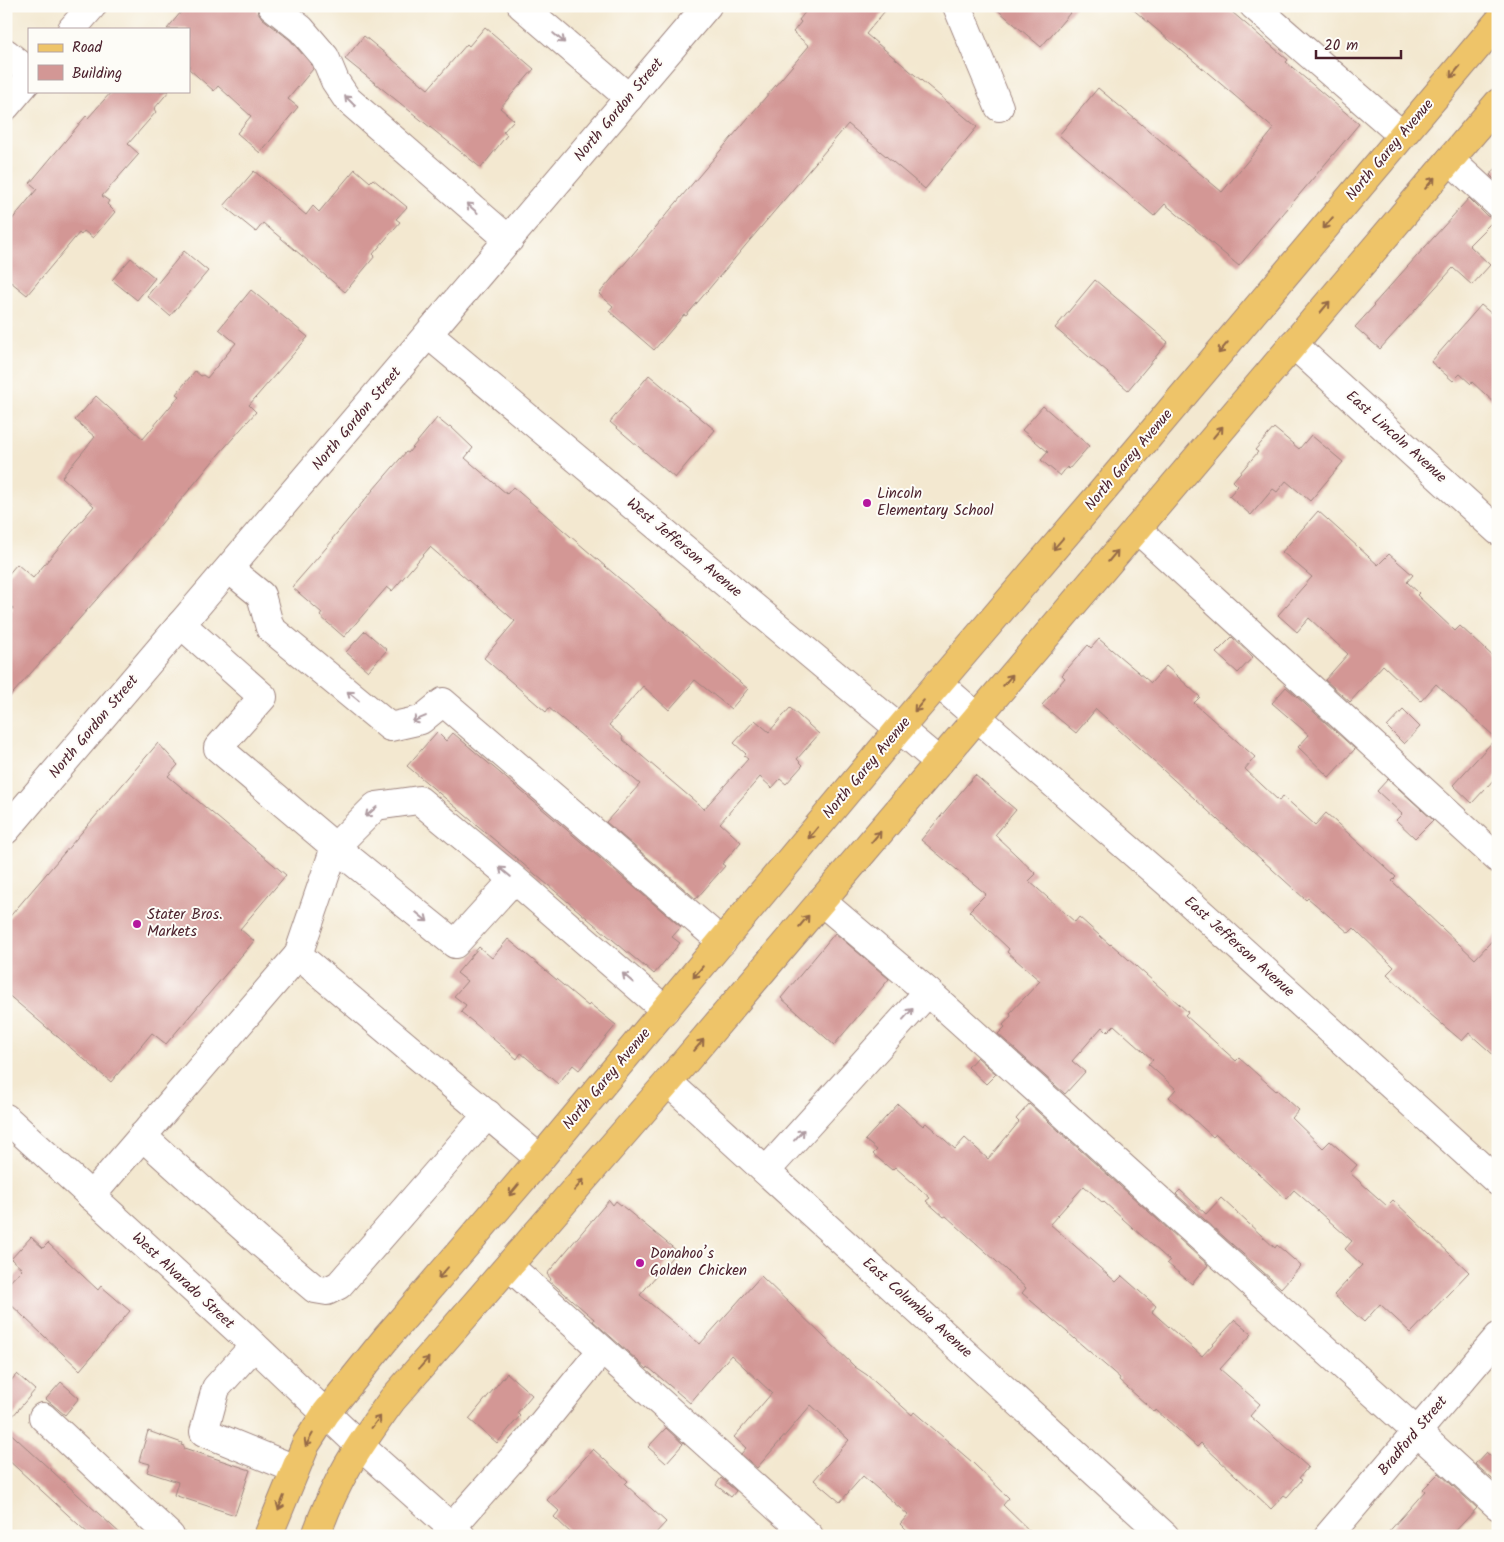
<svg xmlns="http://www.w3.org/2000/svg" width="1504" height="1542" font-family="Kalam,sans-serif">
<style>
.building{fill:#d39795}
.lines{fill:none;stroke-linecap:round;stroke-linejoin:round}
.minor-casing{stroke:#9e847e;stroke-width:30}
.major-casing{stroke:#9e847e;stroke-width:30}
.minor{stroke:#fff;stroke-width:28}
.major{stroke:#eec469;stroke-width:28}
.oneway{stroke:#ae9aa0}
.oneway2{stroke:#946947}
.poi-dot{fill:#b5179e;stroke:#fdfcf7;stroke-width:2}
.labels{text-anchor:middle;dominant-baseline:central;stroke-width:4;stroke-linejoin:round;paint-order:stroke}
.street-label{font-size:15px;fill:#4a1f2b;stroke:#fdfcf7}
.poi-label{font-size:15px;fill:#4a1f2b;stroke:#fdfcf7;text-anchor:start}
</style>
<rect width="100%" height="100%" fill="#fdfcf7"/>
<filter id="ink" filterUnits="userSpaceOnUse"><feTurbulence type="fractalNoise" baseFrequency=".02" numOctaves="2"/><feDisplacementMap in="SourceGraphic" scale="10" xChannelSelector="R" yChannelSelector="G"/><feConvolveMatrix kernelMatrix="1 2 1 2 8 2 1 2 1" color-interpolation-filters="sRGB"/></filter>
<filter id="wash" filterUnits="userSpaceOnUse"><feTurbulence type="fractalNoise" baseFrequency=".0096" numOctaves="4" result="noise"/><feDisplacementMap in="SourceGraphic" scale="20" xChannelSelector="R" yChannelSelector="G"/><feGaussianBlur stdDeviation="1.12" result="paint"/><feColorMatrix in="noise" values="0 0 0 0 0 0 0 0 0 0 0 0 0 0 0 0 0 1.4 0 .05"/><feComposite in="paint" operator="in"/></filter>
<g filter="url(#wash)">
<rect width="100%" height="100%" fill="#f3e8d0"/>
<g id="blocks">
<g class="building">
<path d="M 186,6 L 257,6 L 258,12 L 262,18 L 290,40 L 312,65 L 313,69 L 288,99 L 298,107 L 260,153 L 237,133 L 251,116 L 218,86 L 214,91 L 189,69 L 189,29 L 167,29 Z"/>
<path d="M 810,6 L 889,6 L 866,34 L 977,127 L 925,189 L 848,124 L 686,316 L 684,315 L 654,350 L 609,311 L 613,306 L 599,294 L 809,46 L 793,32 L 801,22 L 799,20 Z"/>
<path d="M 993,6 L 1076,6 L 1041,47 Z"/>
<path d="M 1129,6 L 1225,6 L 1288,60 L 1286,62 L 1359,124 L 1239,266 L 1165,204 L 1154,216 L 1059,135 L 1098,88 L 1222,192 L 1274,129 Z"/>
<path d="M 485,27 L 534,69 L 500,108 L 514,120 L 503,132 L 507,135 L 481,168 L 345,59 L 364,36 L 428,89 L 467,44 L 469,46 Z"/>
<path d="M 112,91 L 169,91 L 154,109 L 156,112 L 128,144 L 139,154 L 102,196 L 109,201 L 107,204 L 115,212 L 93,238 L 84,231 L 81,235 L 79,233 L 27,295 L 6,278 L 6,227 L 37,189 L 30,183 L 86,116 L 88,118 Z"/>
<path d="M 1498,166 L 1498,183 L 1490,175 Z"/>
<path d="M 355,169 L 370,182 L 373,179 L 407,207 L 396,219 L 400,222 L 373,254 L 375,256 L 345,292 L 263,223 L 256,232 L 224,206 L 254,171 L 306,215 L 313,206 L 319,212 Z"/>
<path d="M 1469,198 L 1487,216 L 1495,219 L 1469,245 L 1490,265 L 1472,285 L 1453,268 L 1380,349 L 1355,327 L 1374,306 L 1373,305 Z"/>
<path d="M 184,251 L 208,271 L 170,316 L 147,296 Z"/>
<path d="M 131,258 L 155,278 L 137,300 L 112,280 Z"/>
<path d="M 1095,280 L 1168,342 L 1128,390 L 1055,328 Z"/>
<path d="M 251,290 L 308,337 L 249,405 L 256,412 L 218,455 L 128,564 L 6,701 L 6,616 L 13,608 L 6,602 L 6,577 L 17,564 L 33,578 L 94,506 L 62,477 L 95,437 L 75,420 L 96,396 L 143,439 L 179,396 L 176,394 L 195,371 L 201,376 L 203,375 L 207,378 L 236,343 L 219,329 Z"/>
<path d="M 1481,305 L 1498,319 L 1498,406 L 1472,382 L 1471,384 L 1460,374 L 1453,381 L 1431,362 Z"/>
<path d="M 649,375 L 715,430 L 675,478 L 610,422 Z"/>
<path d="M 1043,406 L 1089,446 L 1069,469 L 1067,467 L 1060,476 L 1041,460 L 1048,452 L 1022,430 Z"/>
<path d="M 437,418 L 448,427 L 450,426 L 473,448 L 465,458 L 507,494 L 513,487 L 748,689 L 731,709 L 695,680 L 669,710 L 643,686 L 609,725 L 623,737 L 622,739 L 704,809 L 748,759 L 744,756 L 746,754 L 734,743 L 755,720 L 769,732 L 790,708 L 819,734 L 797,759 L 803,765 L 786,784 L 780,779 L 772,788 L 760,777 L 720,823 L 741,842 L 722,864 L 725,866 L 696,899 L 606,822 L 640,784 L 549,708 L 546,712 L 484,658 L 515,621 L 430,547 L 392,591 L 387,587 L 344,637 L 320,616 L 322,613 L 292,587 L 333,540 L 332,539 L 373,490 L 406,452 L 408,453 Z"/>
<path d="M 1274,428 L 1299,449 L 1311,435 L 1343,462 L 1310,501 L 1286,481 L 1277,492 L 1273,489 L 1251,515 L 1229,496 L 1238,486 L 1233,481 L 1258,452 L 1255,450 Z"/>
<path d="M 1318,511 L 1378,565 L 1389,554 L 1413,575 L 1407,582 L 1419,593 L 1417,595 L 1455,631 L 1460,626 L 1498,661 L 1498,775 L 1472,803 L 1453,785 L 1496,738 L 1436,684 L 1421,701 L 1383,665 L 1350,702 L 1325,680 L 1348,654 L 1309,618 L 1297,632 L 1278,615 L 1312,577 L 1282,552 Z"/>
<path d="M 365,631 L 387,650 L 368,671 L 346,652 Z"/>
<path d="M 1232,637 L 1253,657 L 1238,673 L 1216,653 Z"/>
<path d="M 1099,639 L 1151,683 L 1166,666 L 1200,697 L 1194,703 L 1255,757 L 1245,769 L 1279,801 L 1283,796 L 1315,825 L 1326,813 L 1396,877 L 1392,881 L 1475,959 L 1498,934 L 1498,1059 L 1469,1033 L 1462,1041 L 1423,1008 L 1387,974 L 1394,967 L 1354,928 L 1349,933 L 1308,898 L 1306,900 L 1096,709 L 1076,733 L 1042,705 L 1065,678 L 1062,675 L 1088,645 L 1091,648 Z"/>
<path d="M 1286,687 L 1355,749 L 1329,777 L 1298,747 L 1309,735 L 1272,703 Z"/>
<path d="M 1403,710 L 1420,727 L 1404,744 L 1387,727 Z"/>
<path d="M 437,732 L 446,741 L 453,733 L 681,927 L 672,937 L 680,943 L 654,974 L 645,966 L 645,967 L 407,766 Z"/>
<path d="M 158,743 L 178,765 L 168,776 L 286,875 L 240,929 L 254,941 L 166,1044 L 152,1033 L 111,1082 L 6,993 L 6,921 Z"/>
<path d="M 975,775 L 1016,810 L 995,835 L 1036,874 L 1029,881 L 1075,922 L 1079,917 L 1110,945 L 1111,944 L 1188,1012 L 1185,1015 L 1236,1061 L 1239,1058 L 1276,1091 L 1277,1090 L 1299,1110 L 1292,1118 L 1323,1148 L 1330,1141 L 1357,1165 L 1350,1173 L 1387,1206 L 1393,1200 L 1469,1272 L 1411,1333 L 1380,1304 L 1364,1322 L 1334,1295 L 1362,1265 L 1345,1249 L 1352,1241 L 1294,1190 L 1286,1199 L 1216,1134 L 1213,1137 L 1169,1097 L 1176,1089 L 1148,1064 L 1153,1060 L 1114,1025 L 1107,1032 L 1102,1027 L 1072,1061 L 1085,1072 L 1065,1094 L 998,1034 L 1005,1027 L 1003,1025 L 1011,1016 L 1010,1013 L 1040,981 L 1007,952 L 1009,949 L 969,911 L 986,894 L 921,840 Z"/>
<path d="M 1388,779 L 1433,820 L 1415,838 L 1396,820 L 1402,814 L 1377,791 Z"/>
<path d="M 835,933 L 889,979 L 834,1045 L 781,998 Z"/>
<path d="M 508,939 L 588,1006 L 590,1004 L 616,1025 L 579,1070 L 573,1065 L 558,1084 L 521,1053 L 517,1059 L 461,1012 L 466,1005 L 454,996 L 467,981 L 457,973 L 479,947 L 492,958 Z"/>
<path d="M 977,1057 L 996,1074 L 986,1084 L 968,1067 Z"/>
<path d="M 898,1104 L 923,1126 L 926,1123 L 955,1149 L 965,1138 L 988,1159 L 1019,1122 L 1016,1119 L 1029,1104 L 1208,1265 L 1192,1284 L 1167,1263 L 1170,1261 L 1104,1202 L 1103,1203 L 1084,1186 L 1050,1224 L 1116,1282 L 1122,1276 L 1156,1306 L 1152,1312 L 1202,1356 L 1235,1320 L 1252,1334 L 1220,1369 L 1260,1404 L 1250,1416 L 1308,1467 L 1299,1478 L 1302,1480 L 1287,1497 L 1284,1495 L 1271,1509 L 1201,1443 L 1197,1447 L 1156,1410 L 1155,1412 L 1119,1380 L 1120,1378 L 1022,1293 L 1026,1288 L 946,1216 L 944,1217 L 926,1201 L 930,1198 L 895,1167 L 892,1170 L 873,1154 L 877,1150 L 865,1140 Z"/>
<path d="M 1180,1190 L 1206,1214 L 1221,1198 L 1275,1248 L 1277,1245 L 1301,1266 L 1281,1288 L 1176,1194 Z"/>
<path d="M 609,1200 L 613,1205 L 616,1201 L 677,1251 L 640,1295 L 700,1344 L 761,1276 L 855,1367 L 867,1375 L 912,1415 L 914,1412 L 972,1462 L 1009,1498 L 1003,1505 L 1035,1536 L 912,1536 L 900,1524 L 908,1515 L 863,1476 L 840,1502 L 814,1480 L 849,1440 L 811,1405 L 757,1468 L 741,1454 L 746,1448 L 734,1437 L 772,1393 L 731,1355 L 690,1403 L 648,1367 L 647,1369 L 593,1321 L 594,1319 L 550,1281 L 551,1279 L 547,1274 Z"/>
<path d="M 31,1237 L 43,1248 L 48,1243 L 98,1290 L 101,1286 L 130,1311 L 80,1370 L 6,1300 L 6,1286 L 22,1269 L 11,1259 Z"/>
<path d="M 507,1373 L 532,1395 L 517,1413 L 520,1416 L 497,1443 L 469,1419 Z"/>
<path d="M 17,1374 L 35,1390 L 6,1424 L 6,1386 Z"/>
<path d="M 61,1382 L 79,1398 L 65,1415 L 46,1399 Z"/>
<path d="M 666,1428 L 683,1444 L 666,1463 L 648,1447 Z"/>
<path d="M 6,1429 L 123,1536 L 91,1536 L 6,1458 Z"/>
<path d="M 148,1431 L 182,1443 L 181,1445 L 184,1446 L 184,1448 L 250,1470 L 235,1515 L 174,1495 L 178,1482 L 147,1472 L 150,1464 L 139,1461 Z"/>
<path d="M 593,1449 L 628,1481 L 625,1484 L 666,1522 L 653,1536 L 574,1536 L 554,1517 L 559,1511 L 547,1500 Z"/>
<path d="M 1486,1452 L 1498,1463 L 1498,1484 L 1475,1464 Z"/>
<path d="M 1439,1473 L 1477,1508 L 1451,1536 L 1385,1536 L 1425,1491 L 1423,1489 Z"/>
<path d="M 721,1478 L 736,1491 L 731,1497 L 716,1485 Z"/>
</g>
</g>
</g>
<g filter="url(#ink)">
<use href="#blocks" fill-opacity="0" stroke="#9e847e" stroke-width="1"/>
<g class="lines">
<defs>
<g id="minor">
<path d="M 272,6 L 301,29 L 325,57 L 335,81 L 347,99 L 509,240"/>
<path d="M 522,6 L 629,98"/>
<path d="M 957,6 L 999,107"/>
<path d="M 1254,6 L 1402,135"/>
<path d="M 72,29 L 92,6"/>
<path d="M 6,53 L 29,72"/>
<path d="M 6,106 L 29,79"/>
<path d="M 1450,160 L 1498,204"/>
<path d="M 429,335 L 939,762"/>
<path d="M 1293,344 L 1498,531"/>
<path d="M 1137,529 L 1498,859"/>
<path d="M 229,569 L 261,595 L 270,628 L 390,727 L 421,720 L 443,702 L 722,942"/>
<path d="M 938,683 L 1168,883 L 1498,1182"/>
<path d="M 6,830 L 707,6"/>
<path d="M 514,879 L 455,944 L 335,847 L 376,806 L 419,800 L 514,879 L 665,1010"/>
<path d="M 821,901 L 928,992 L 1417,1432 L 1498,1506"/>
<path d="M 298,955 L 540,1159"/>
<path d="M 668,1082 L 1165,1536"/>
<path d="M 6,1118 L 242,1334 L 359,1445 L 461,1536"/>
<path d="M 142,1136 L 263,1245 L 315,1289 L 327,1291 L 339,1285 L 488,1114"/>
<path d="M 766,1171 L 928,992"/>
<path d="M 91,1196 L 298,955 L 335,847 L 218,748 L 263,697 L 181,624"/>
<path d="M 509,1266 L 809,1536"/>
<path d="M 254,1346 L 216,1388 L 204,1432 L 295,1469"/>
<path d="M 43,1417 L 170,1536"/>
<path d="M 452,1527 L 528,1441 L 602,1350"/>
<path d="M 1328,1536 L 1498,1337"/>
</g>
<g id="major">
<path d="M 268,1536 L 306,1444 L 326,1413 L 388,1336 L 540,1159 L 900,728 L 1101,493 L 1498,22"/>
<path d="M 316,1536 C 335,1480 358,1447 392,1400 L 668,1082 L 1498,103"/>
</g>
</defs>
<use href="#minor" class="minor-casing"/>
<use href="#major" class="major-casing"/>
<use href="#minor" class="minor"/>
<use href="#major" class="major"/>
</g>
<defs><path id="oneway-shaft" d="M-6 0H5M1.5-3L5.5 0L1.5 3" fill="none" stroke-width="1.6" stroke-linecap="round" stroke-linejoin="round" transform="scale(1.25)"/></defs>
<g class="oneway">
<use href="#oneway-shaft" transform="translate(559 38) rotate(40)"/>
<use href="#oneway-shaft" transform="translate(350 101) rotate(-135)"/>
<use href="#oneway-shaft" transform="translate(472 208) rotate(-139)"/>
<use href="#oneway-shaft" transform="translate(353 696) rotate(-141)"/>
<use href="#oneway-shaft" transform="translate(419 719) rotate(157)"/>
<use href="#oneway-shaft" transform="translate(371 812) rotate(139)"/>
<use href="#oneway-shaft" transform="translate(505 872) rotate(-140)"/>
<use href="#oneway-shaft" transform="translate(422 917) rotate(39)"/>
<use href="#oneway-shaft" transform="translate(628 978) rotate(-139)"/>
<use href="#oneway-shaft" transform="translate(908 1014) rotate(-48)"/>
<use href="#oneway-shaft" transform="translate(799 1135) rotate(-48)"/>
</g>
<g class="oneway2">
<use href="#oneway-shaft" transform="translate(1455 72) rotate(130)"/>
<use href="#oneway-shaft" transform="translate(1430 183) rotate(-50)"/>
<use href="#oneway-shaft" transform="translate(1328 223) rotate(130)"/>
<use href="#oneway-shaft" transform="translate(1325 307) rotate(-50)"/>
<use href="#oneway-shaft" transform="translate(1223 348) rotate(130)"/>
<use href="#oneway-shaft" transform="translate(1218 432) rotate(-50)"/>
<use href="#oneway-shaft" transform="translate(1058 544) rotate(131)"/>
<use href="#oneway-shaft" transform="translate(1113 556) rotate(-50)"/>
<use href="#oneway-shaft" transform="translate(1008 680) rotate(-50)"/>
<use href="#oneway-shaft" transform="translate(919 706) rotate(130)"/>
<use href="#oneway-shaft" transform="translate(813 833) rotate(130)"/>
<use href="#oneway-shaft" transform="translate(876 837) rotate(-50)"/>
<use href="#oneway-shaft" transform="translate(804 921) rotate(-50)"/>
<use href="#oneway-shaft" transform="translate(698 972) rotate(130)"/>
<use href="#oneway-shaft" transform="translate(699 1045) rotate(-50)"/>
<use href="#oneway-shaft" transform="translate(579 1185) rotate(-49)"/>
<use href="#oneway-shaft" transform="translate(514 1190) rotate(130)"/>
<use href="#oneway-shaft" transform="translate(443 1273) rotate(131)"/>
<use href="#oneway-shaft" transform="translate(424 1363) rotate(-49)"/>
<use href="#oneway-shaft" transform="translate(376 1422) rotate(-53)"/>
<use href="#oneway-shaft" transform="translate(309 1440) rotate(120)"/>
<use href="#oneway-shaft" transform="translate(281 1503) rotate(112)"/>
</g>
</g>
<g class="poi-dot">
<circle cx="867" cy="503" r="5"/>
<circle cx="137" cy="924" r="5"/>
<circle cx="640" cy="1263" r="5"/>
</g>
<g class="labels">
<g class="street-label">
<text transform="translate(619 110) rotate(-50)">North Gordon Street</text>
<text transform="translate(1390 150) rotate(-50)">North Garey Avenue</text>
<text transform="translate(357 419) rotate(-50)">North Gordon Street</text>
<text transform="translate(1396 437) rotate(42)">East Lincoln Avenue</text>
<text transform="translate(1129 460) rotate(-50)">North Garey Avenue</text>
<text transform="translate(684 548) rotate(40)">West Jefferson Avenue</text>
<text transform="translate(94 727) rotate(-50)">North Gordon Street</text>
<text transform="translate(867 768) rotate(-50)">North Garey Avenue</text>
<text transform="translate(1239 947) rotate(42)">East Jefferson Avenue</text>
<text transform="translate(607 1079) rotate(-50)">North Garey Avenue</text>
<text transform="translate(183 1281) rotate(43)">West Alvarado Street</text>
<text transform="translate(917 1308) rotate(42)">East Columbia Avenue</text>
<text transform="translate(1413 1436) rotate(-50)">Bradford Street</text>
</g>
<g class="poi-label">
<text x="877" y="494">Lincoln<tspan x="877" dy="17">Elementary School</tspan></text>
<text x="147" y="915">Stater Bros.<tspan x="147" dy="17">Markets</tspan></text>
<text x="650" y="1254">Donahoo’s<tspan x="650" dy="17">Golden Chicken</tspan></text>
</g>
</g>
<rect width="1504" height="1542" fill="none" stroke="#fdfcf7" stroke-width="25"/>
<rect x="28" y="28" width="162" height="65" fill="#fdfcf7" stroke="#b5a4a5"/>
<rect x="38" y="44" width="25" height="8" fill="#eec469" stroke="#b5a4a5"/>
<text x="72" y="52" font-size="15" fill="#4a1f2b">Road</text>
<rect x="38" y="65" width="25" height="15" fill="#d39795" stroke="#b5a4a5"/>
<text x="72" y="78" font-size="15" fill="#4a1f2b">Building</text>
<path d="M1316 50v8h85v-8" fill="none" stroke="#4a1f2b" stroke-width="2.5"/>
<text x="1324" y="50" font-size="15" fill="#4a1f2b" stroke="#fdfcf7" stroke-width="4" paint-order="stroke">20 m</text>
</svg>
